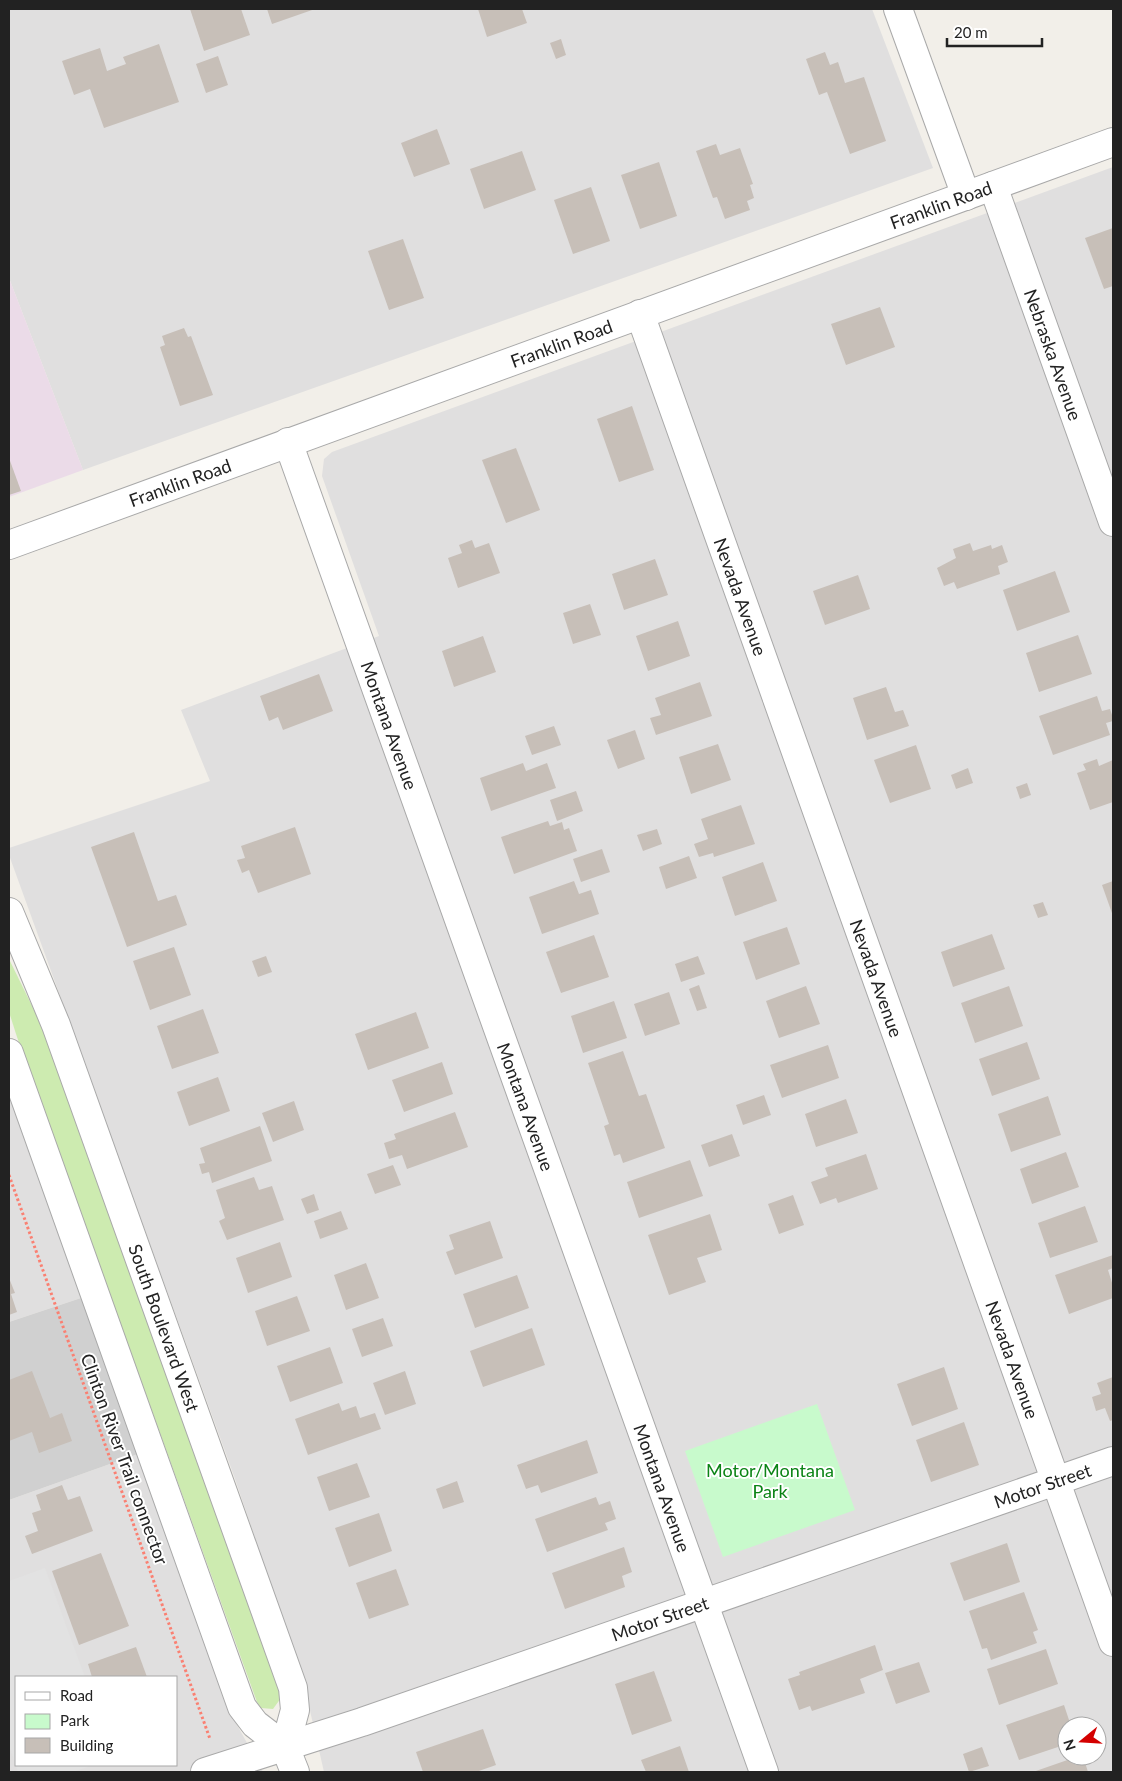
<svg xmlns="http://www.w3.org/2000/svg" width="1122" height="1781" font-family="Lato,sans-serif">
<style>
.residential{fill:#e0dfdf;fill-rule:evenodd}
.industrial{fill:#ebdbe8}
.religious{fill:#d0d0d0}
.grass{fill:#cdebb0}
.park{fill:#c8facc}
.parking{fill:#e2e2e2}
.building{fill:#c7bfb8}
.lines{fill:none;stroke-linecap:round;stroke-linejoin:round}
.minor-casing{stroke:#a9a9a9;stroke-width:30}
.tertiary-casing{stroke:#a9a9a9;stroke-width:30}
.path{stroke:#fa8072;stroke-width:3;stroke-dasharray:2.5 2.5;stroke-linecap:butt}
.minor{stroke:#fff;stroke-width:28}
.tertiary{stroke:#fff;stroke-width:28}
.labels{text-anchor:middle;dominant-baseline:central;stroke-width:4;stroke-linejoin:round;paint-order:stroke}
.street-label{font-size:18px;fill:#222;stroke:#fff}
.park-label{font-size:18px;fill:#0c8416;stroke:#fff}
</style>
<rect width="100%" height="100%" fill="#f2efe9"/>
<g class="residential">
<path d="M 9,9 L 872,9 L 933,168 L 83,470 L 9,278 Z"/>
<path d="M 1113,167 L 1113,1772 L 324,1772 L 303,1680 L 234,1476 L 9,855 L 9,848 L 210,781 L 181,710 L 379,636 L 322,476 L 324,459 L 332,452 ZM 1067,1726 L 1097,1726 L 1097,1756 L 1067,1756 Z"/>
<path d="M 9,1093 L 81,1298 L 9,1322 Z"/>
<path d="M 138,1454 L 215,1673 L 231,1714 L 263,1772 L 9,1772 L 9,1500 ZM 16,1677 L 176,1677 L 176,1765 L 16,1765 Z"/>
</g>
<path class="industrial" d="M 9,278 L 83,470 L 9,497 Z"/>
<path class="religious" d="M 81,1298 L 138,1454 L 9,1500 L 9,1322 Z"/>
<path class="grass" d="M 9,959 L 39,1020 L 278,1683 L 281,1698 L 273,1709 L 261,1708 L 257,1702 L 17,1037 L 9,1012 Z"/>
<path class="park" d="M 817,1404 L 855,1510 L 723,1557 L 685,1451 Z"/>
<path class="parking" d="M 45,1568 L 85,1677 L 16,1677 L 16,1765 L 94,1765 L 73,1772 L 18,1772 L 9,1746 L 9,1581 Z"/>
<g class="building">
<path d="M 190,9 L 241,9 L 250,35 L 204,51 Z"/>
<path d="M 267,9 L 315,9 L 272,24 Z"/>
<path d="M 478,9 L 522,9 L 527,23 L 487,37 Z"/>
<path d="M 561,39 L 566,55 L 556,59 L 550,43 Z"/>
<path d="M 159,44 L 179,102 L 104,128 L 90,89 L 74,95 L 62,61 L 100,48 L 107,71 L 126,64 L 123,57 Z"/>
<path d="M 825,52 L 830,65 L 838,62 L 845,83 L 864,77 L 886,141 L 850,154 L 827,92 L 819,95 L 806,59 Z"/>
<path d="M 218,56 L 228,85 L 206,93 L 196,64 Z"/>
<path d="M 437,129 L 450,164 L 414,177 L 401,143 Z"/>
<path d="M 716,144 L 720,155 L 740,148 L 753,184 L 750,185 L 754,198 L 747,201 L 750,210 L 725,219 L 717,197 L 713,198 L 696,151 Z"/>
<path d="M 522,151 L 536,190 L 484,209 L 470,169 Z"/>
<path d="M 659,162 L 677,216 L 640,229 L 621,175 Z"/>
<path d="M 591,187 L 610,241 L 573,254 L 554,200 Z"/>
<path d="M 1113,228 L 1113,286 L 1104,289 L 1085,238 Z"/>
<path d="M 403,239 L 424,298 L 389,310 L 368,251 Z"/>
<path d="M 880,307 L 895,347 L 846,365 L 831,324 Z"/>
<path d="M 184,328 L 188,337 L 191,336 L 213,395 L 180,406 L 160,347 L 165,345 L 162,336 Z"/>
<path d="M 632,406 L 654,470 L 619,482 L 597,419 Z"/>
<path d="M 516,448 L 540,510 L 506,523 L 482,460 Z"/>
<path d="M 9,458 L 21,491 L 9,495 Z"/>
<path d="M 472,540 L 475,548 L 489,543 L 500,573 L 458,588 L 448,558 L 462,553 L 459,545 Z"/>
<path d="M 970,543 L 973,551 L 991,545 L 992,549 L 1002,545 L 1008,562 L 998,566 L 1000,574 L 957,589 L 954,582 L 944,586 L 937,568 L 956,558 L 953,549 Z"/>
<path d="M 655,559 L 668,595 L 624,610 L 612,574 Z"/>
<path d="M 1055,571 L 1070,612 L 1017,631 L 1003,590 Z"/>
<path d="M 858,575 L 870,609 L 825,625 L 813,591 Z"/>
<path d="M 590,604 L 601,635 L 573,644 L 563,613 Z"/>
<path d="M 678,621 L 690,656 L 648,671 L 636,636 Z"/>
<path d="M 1078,635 L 1092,674 L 1039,692 L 1026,653 Z"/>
<path d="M 483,636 L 496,672 L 454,687 L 442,651 Z"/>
<path d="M 319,674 L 333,711 L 283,730 L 278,717 L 269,721 L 260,696 Z"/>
<path d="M 700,682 L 712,716 L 656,735 L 650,718 L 661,715 L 655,698 Z"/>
<path d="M 886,687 L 895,712 L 903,710 L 909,726 L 867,740 L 853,698 Z"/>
<path d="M 1097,696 L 1102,711 L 1110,709 L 1113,718 L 1113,721 L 1106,723 L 1110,735 L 1053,755 L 1039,716 Z"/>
<path d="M 554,726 L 561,745 L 532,755 L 525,736 Z"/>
<path d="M 635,730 L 645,759 L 618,769 L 607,740 Z"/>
<path d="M 718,744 L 731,780 L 691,794 L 679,757 Z"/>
<path d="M 916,745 L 931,789 L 890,803 L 874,760 Z"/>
<path d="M 1097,759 L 1099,766 L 1113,760 L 1113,802 L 1090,810 L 1077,773 L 1086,770 L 1083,764 Z"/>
<path d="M 523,763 L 526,771 L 547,763 L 556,788 L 491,811 L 480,778 Z"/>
<path d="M 968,768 L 973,783 L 956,789 L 951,775 Z"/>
<path d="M 1027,783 L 1031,795 L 1020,799 L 1016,787 Z"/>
<path d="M 576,791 L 583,811 L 557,821 L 550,800 Z"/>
<path d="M 741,805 L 755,844 L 714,857 L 713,853 L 699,857 L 694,844 L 708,839 L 701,819 Z"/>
<path d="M 548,821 L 550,826 L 562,822 L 564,830 L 569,828 L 577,851 L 514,874 L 501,837 Z"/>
<path d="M 295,827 L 311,874 L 258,893 L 249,870 L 242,873 L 237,860 L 245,858 L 241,846 Z"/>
<path d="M 657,829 L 662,844 L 643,851 L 637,835 Z"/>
<path d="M 134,832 L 158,901 L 176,895 L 187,925 L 127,947 L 91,847 Z"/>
<path d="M 602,849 L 610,872 L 581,882 L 573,859 Z"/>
<path d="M 689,856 L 697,878 L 666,889 L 659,867 Z"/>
<path d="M 763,862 L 777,901 L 735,916 L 722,877 Z"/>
<path d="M 574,881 L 579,894 L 591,890 L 599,914 L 542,934 L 529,897 Z"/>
<path d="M 1113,881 L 1113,916 L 1102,885 Z"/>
<path d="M 1043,902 L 1048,915 L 1038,918 L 1033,905 Z"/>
<path d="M 787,927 L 800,964 L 756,980 L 743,942 Z"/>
<path d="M 992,934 L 1005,969 L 953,987 L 941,952 Z"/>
<path d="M 594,935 L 609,977 L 561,993 L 546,952 Z"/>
<path d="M 174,947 L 191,995 L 150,1010 L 133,961 Z"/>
<path d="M 266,956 L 272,972 L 258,977 L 252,961 Z"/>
<path d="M 698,956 L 705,974 L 681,982 L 675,964 Z"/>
<path d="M 699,985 L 707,1008 L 697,1011 L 689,989 Z"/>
<path d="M 806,986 L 820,1024 L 779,1038 L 766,1001 Z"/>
<path d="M 1009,986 L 1023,1026 L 975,1043 L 961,1003 Z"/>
<path d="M 669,992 L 680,1024 L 645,1036 L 634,1004 Z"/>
<path d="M 614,1001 L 627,1038 L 583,1053 L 571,1016 Z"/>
<path d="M 203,1009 L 219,1053 L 172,1069 L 157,1026 Z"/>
<path d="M 416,1012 L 429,1048 L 368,1070 L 355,1034 Z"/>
<path d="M 1027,1042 L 1040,1079 L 992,1096 L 979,1059 Z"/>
<path d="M 828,1045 L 839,1078 L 782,1098 L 770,1065 Z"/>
<path d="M 623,1051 L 639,1096 L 646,1094 L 665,1148 L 623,1163 L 620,1154 L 614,1156 L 604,1126 L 609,1124 L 588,1063 Z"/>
<path d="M 442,1062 L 453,1094 L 404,1112 L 392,1080 Z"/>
<path d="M 218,1077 L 230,1111 L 189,1126 L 177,1092 Z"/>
<path d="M 764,1095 L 771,1115 L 743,1125 L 736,1105 Z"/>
<path d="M 1048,1096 L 1061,1135 L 1011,1152 L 998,1114 Z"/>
<path d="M 846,1099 L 858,1133 L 816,1147 L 805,1114 Z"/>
<path d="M 294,1101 L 304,1130 L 273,1142 L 262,1113 Z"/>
<path d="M 455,1112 L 468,1147 L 407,1169 L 402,1155 L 389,1159 L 384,1143 L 396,1139 L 394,1134 Z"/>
<path d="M 260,1126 L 272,1161 L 212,1183 L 209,1172 L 202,1174 L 199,1164 L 205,1163 L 200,1148 Z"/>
<path d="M 732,1134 L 740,1156 L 709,1167 L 701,1145 Z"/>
<path d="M 1066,1152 L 1079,1187 L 1032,1204 L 1020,1169 Z"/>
<path d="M 866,1154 L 878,1189 L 838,1203 L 836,1198 L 820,1204 L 811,1182 L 828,1176 L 825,1168 Z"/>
<path d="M 690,1160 L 703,1196 L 639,1218 L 627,1182 Z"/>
<path d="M 393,1165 L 401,1185 L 375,1194 L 367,1174 Z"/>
<path d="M 254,1177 L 259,1190 L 272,1186 L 284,1220 L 227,1240 L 219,1221 L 225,1218 L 216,1190 Z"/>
<path d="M 314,1194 L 319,1210 L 307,1214 L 301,1199 Z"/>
<path d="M 793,1195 L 804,1225 L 779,1234 L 768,1204 Z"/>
<path d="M 1085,1206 L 1098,1242 L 1050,1258 L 1038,1223 Z"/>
<path d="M 341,1211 L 348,1229 L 320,1239 L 314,1221 Z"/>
<path d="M 710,1214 L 722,1250 L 697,1258 L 706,1282 L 669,1295 L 648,1235 Z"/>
<path d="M 490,1221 L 503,1258 L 455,1275 L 446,1252 L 454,1249 L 449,1235 Z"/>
<path d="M 280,1242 L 292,1277 L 248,1293 L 236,1258 Z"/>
<path d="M 1113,1255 L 1113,1268 L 1108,1270 L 1113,1286 L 1113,1298 L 1069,1314 L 1055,1275 Z"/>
<path d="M 366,1263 L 379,1298 L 346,1310 L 334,1275 Z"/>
<path d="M 517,1275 L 529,1308 L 475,1328 L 463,1294 Z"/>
<path d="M 9,1278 L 15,1293 L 11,1294 L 17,1312 L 9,1315 Z"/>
<path d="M 297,1296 L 310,1331 L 267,1346 L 255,1311 Z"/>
<path d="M 383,1318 L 393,1346 L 362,1357 L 352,1329 Z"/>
<path d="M 532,1328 L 545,1365 L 483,1387 L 470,1351 Z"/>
<path d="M 330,1347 L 343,1383 L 290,1402 L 277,1366 Z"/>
<path d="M 944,1367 L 958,1409 L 912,1426 L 897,1384 Z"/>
<path d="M 32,1371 L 50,1418 L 62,1413 L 72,1441 L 39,1453 L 32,1432 L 9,1441 L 9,1380 Z"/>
<path d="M 405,1371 L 416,1404 L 385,1415 L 373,1383 Z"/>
<path d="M 1113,1377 L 1113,1420 L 1110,1421 L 1105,1408 L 1096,1411 L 1092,1397 L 1101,1394 L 1097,1383 Z"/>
<path d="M 339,1403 L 342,1411 L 356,1406 L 360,1418 L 375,1413 L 381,1429 L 308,1455 L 295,1419 Z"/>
<path d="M 964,1422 L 979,1465 L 931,1482 L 916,1440 Z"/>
<path d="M 587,1440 L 598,1473 L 541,1493 L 538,1485 L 526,1489 L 517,1465 Z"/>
<path d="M 357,1463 L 370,1497 L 329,1511 L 317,1477 Z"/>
<path d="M 457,1481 L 464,1502 L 443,1509 L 436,1489 Z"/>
<path d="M 62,1485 L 68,1500 L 80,1496 L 93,1531 L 32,1554 L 25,1536 L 38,1531 L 32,1513 L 41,1510 L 36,1495 Z"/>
<path d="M 596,1497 L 599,1505 L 610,1501 L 616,1519 L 605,1523 L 608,1530 L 547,1552 L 535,1519 Z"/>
<path d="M 379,1513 L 392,1551 L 349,1567 L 335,1528 Z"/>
<path d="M 1007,1543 L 1020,1582 L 964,1601 L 950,1563 Z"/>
<path d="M 624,1547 L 632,1572 L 622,1576 L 625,1587 L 565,1609 L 552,1573 Z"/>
<path d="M 101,1553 L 129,1626 L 79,1645 L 52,1571 Z"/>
<path d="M 396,1569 L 409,1605 L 369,1619 L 356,1583 Z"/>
<path d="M 1024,1592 L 1038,1630 L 1033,1632 L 1037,1643 L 991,1660 L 987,1648 L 982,1649 L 969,1611 Z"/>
<path d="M 875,1645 L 883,1670 L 860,1679 L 865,1693 L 812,1711 L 810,1706 L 799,1710 L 788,1679 L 800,1675 L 799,1672 Z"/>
<path d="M 136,1647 L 147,1677 L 92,1677 L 88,1664 Z"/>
<path d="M 1046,1649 L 1058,1684 L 999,1705 L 987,1669 Z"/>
<path d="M 919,1662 L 930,1692 L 896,1704 L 885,1673 Z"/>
<path d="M 654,1671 L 672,1721 L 632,1735 L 615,1684 Z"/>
<path d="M 1064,1705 L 1071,1726 L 1067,1726 L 1067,1744 L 1019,1760 L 1006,1725 Z"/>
<path d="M 483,1729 L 496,1765 L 476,1772 L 423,1772 L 416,1752 Z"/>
<path d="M 680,1746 L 689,1772 L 646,1772 L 641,1760 Z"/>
<path d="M 982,1747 L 989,1766 L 969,1772 L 963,1754 Z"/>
<path d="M 1079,1756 L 1083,1756 L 1088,1772 L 1033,1772 Z"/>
</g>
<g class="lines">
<defs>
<g id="minor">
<path d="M 898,9 L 966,196"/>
<path id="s1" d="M 993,186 L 1113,522"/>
<path id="s2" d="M 640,314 L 1113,1642"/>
<path id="s3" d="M 288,442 L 764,1772"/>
<path id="s4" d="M 205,1772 L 362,1722 L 1113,1461"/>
</g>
<g id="tertiary">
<path id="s5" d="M 9,545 L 1113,142"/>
<path id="s6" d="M 9,912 L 56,1025 L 293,1688 L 295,1710 L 285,1747"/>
<path d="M 9,1053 L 242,1707 L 255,1724 L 285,1747 L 295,1772"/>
</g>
</defs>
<use href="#minor" class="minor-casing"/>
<use href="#tertiary" class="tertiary-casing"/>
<path class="path" d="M 9,1175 L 210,1739"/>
<use href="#minor" class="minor"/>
<use href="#tertiary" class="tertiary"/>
</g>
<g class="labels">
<g class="street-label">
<text stroke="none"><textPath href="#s5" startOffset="992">Franklin Road</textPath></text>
<text stroke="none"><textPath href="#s5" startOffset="588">Franklin Road</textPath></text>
<text stroke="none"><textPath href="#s1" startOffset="179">Nebraska Avenue</textPath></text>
<text stroke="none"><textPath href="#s5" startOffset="182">Franklin Road</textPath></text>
<text stroke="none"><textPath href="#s2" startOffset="300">Nevada Avenue</textPath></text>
<text stroke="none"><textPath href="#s3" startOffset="301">Montana Avenue</textPath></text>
<text stroke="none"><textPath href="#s2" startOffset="705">Nevada Avenue</textPath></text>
<text stroke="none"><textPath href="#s3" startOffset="706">Montana Avenue</textPath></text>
<text stroke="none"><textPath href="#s6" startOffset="444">South Boulevard West</textPath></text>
<text stroke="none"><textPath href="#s2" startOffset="1110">Nevada Avenue</textPath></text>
<text transform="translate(125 1459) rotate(70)">Clinton River Trail connector</text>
<text stroke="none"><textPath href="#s4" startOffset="885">Motor Street</textPath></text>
<text stroke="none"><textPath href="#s3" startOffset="1111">Montana Avenue</textPath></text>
<text stroke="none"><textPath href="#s4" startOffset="480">Motor Street</textPath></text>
</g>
<g class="park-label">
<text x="770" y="1470">Motor/Montana<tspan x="770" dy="21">Park</tspan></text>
</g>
</g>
<rect width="1122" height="1781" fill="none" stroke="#222222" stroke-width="20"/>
<rect x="15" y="1676" width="162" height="90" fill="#ffffff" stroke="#a7a7a7"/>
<rect x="25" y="1692" width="25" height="8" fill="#ffffff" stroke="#a7a7a7"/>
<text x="60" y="1701" font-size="15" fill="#222222">Road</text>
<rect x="25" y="1714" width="25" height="15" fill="#c8facc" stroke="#a7a7a7"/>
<text x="60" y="1726" font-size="15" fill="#222222">Park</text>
<rect x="25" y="1738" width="25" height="15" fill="#c7bfb8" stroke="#a7a7a7"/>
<text x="60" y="1751" font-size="15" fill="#222222">Building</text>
<g transform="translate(1082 1741) rotate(252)"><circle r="24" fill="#ffffff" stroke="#a7a7a7"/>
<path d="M0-4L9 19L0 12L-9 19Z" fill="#d40000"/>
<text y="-8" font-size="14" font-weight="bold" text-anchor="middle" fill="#222222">N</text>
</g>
<path d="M947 38v8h95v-8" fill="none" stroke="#222222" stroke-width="2.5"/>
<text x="954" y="38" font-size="15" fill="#222222" stroke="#ffffff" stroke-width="4" paint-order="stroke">20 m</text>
</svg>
